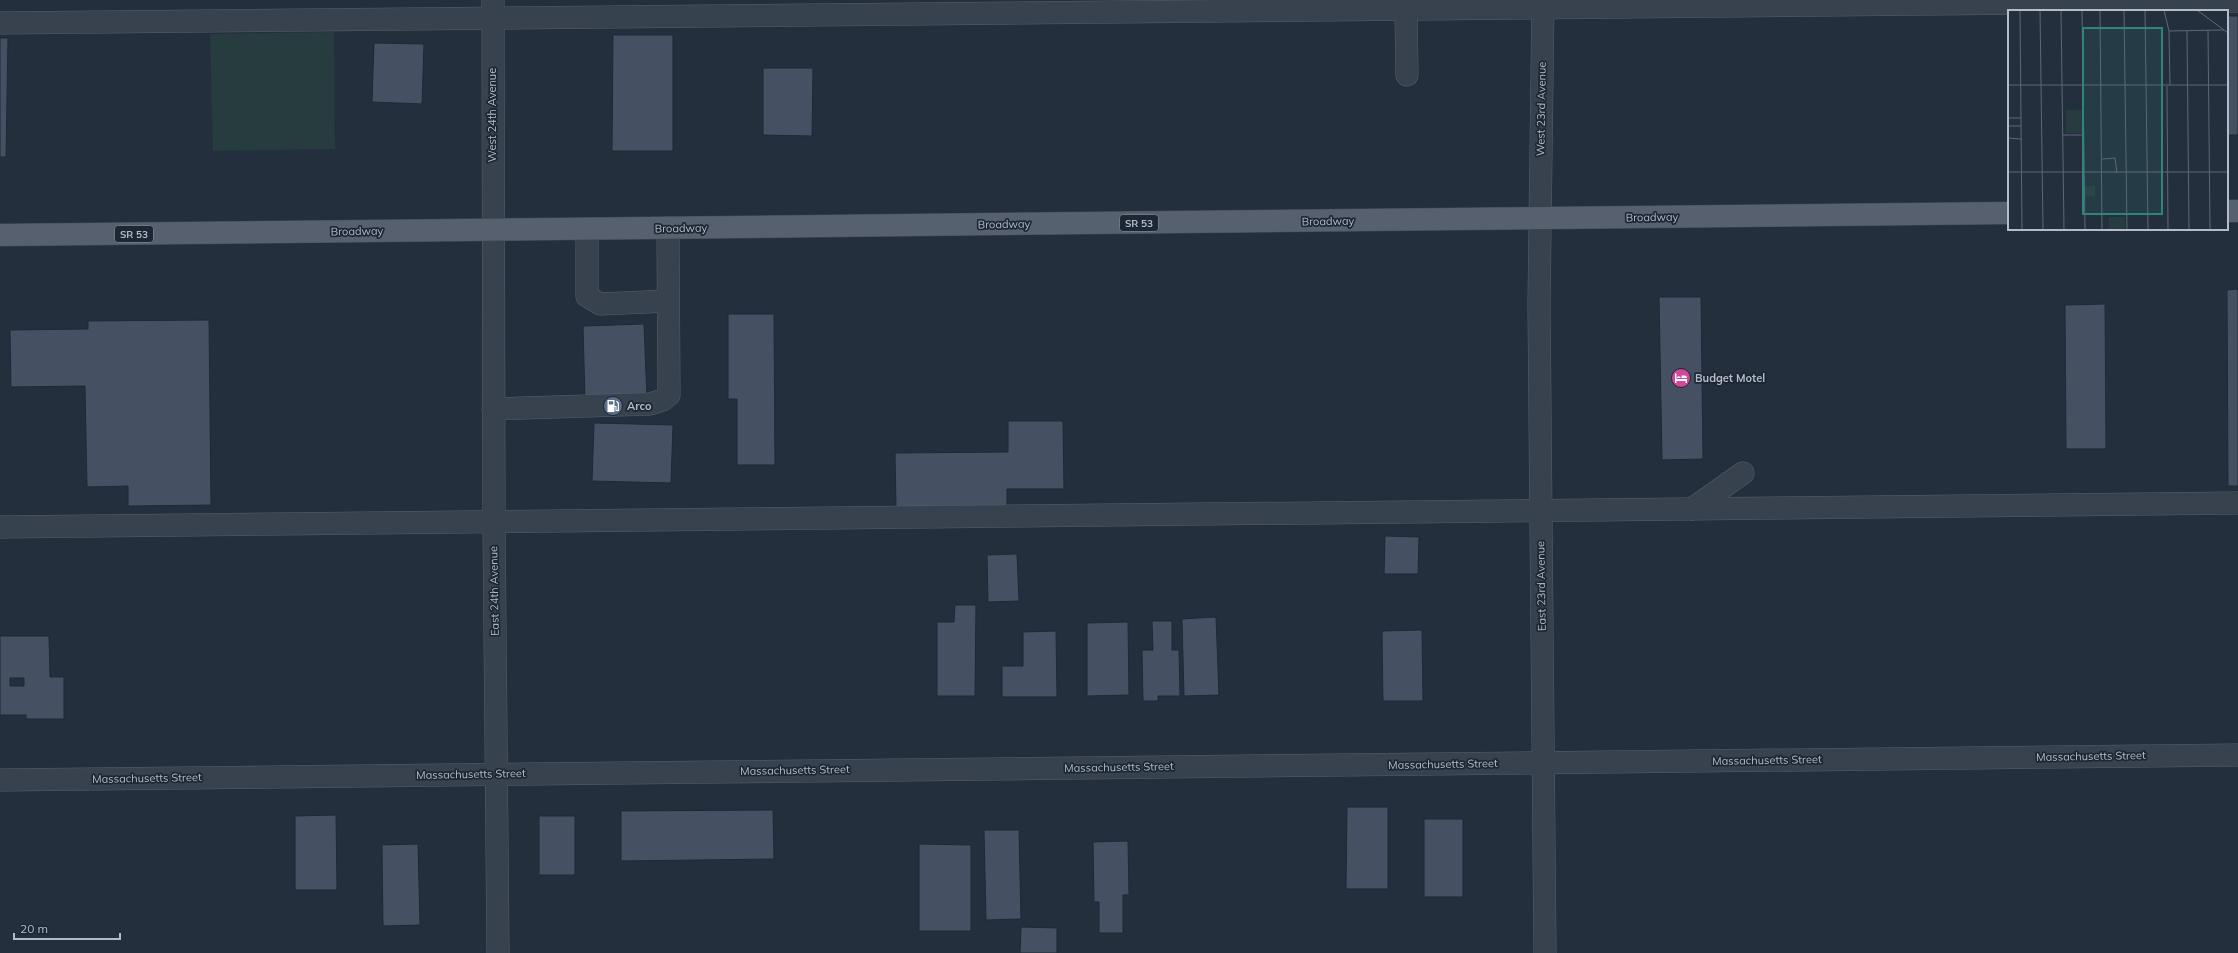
<svg xmlns="http://www.w3.org/2000/svg" width="2238" height="953" font-family="Mulish,sans-serif">
<style>
.green{fill:#263c3f}
.building{fill:#455162;stroke:#1f2835;fill-rule:evenodd}
.lines{fill:none;stroke-linecap:round;stroke-linejoin:round}
.minor-casing{stroke:#565f6c;stroke-width:23}
.major-casing{stroke:#414a57;stroke-width:23}
.minor{stroke:#38414e;stroke-width:22}
.major{stroke:#56606e;stroke-width:22}
.labels{text-anchor:middle;dominant-baseline:central;stroke-width:3.5;stroke-linejoin:round;paint-order:stroke}
.shield{fill:#1d2633;stroke:#878f9c;stroke-width:1}
.shield-label{font-size:10px;font-weight:bold;fill:#b4bcc9}
.street-label{font-size:11px;fill:#b4bcc9;stroke:#1d2633}
.poi-label{font-size:11px;font-weight:bold;fill:#b4bcc9;stroke:#1d2633;text-anchor:start}
.inset-road{fill:none;stroke:#5e6776;stroke-width:1}
.view{fill:#308480;fill-opacity:0.15;stroke:#308480;stroke-width:2}
.inset-edge{fill:none;stroke:#b4bcc9;stroke-width:2}
</style>
<rect width="100%" height="100%" fill="#242f3e"/>
<path class="green" d="M 334,32 L 335,149 L 213,151 L 210,34 Z"/>
<g class="building">
<rect x="2227" y="16" width="11" height="119"/>
<path d="M 613,35 L 673,35 L 673,151 L 612,151 Z"/>
<path d="M 0,38 L 8,38 L 6,157 L 0,157 Z"/>
<path d="M 374,43 L 424,44 L 422,104 L 372,102 Z"/>
<path d="M 763,68 L 813,68 L 812,136 L 763,135 Z"/>
<path d="M 2238,289 L 2238,486 L 2228,486 L 2227,290 Z"/>
<path d="M 1659,297 L 1701,297 L 1703,459 L 1662,460 Z"/>
<path d="M 2105,304 L 2106,449 L 2066,449 L 2065,305 Z"/>
<path d="M 728,314 L 774,314 L 775,465 L 737,465 L 737,399 L 728,399 Z"/>
<path d="M 209,320 L 211,505 L 128,506 L 128,486 L 87,487 L 85,386 L 11,387 L 10,330 L 88,329 L 88,321 Z"/>
<path d="M 644,324 L 647,399 L 585,401 L 583,326 Z"/>
<path d="M 1008,421 L 1063,421 L 1064,489 L 1007,489 L 1007,506 L 896,507 L 895,453 L 1008,452 Z"/>
<path d="M 594,423 L 673,425 L 671,483 L 592,481 Z"/>
<path d="M 1385,536 L 1419,537 L 1418,574 L 1384,574 Z"/>
<path d="M 1017,554 L 1019,601 L 988,602 L 987,555 Z"/>
<path d="M 955,605 L 976,605 L 975,696 L 937,696 L 937,622 L 954,622 Z"/>
<path d="M 1216,617 L 1219,695 L 1184,696 L 1182,619 Z"/>
<path d="M 1152,621 L 1172,621 L 1172,650 L 1179,650 L 1180,696 L 1158,696 L 1158,701 L 1143,701 L 1142,650 L 1153,650 Z"/>
<path d="M 1128,622 L 1129,695 L 1087,696 L 1087,623 Z"/>
<path d="M 1422,630 L 1423,701 L 1383,701 L 1382,631 Z"/>
<path d="M 1056,631 L 1057,697 L 1002,697 L 1002,666 L 1023,666 L 1023,632 Z"/>
<path d="M 0,636 L 49,636 L 50,677 L 64,677 L 64,719 L 26,719 L 26,715 L 0,715 ZM 10,678 L 24,678 L 24,686 L 10,686 Z"/>
<path d="M 1347,807 L 1388,807 L 1388,889 L 1346,889 Z"/>
<path d="M 773,810 L 774,859 L 621,861 L 621,811 Z"/>
<path d="M 336,815 L 337,890 L 295,890 L 295,816 Z"/>
<rect x="539" y="816" width="36" height="59"/>
<rect x="1424" y="819" width="39" height="78"/>
<path d="M 984,830 L 1019,830 L 1021,919 L 986,920 Z"/>
<path d="M 1128,841 L 1129,895 L 1123,895 L 1123,933 L 1099,933 L 1099,902 L 1094,902 L 1093,842 Z"/>
<path d="M 418,844 L 420,925 L 383,926 L 382,845 Z"/>
<path d="M 919,844 L 971,845 L 971,931 L 919,931 Z"/>
<path d="M 1021,927 L 1057,928 L 1057,953 L 1020,953 Z"/>
</g>
<g class="lines">
<defs>
<g id="minor">
<path d="M 493,0 L 494,522 L 498,953"/>
<path d="M 1543,0 L 1539,305 L 1545,953"/>
<path d="M 1406,10 L 1407,75"/>
<path d="M 0,23 L 2238,1"/>
<path d="M 587,229 L 587,296 L 600,304 L 668,301"/>
<path d="M 493,409 L 650,404 L 663,400 L 669,395 L 668,228"/>
<path d="M 1692,509 L 1743,473"/>
<path d="M 0,527 L 2238,503"/>
<path d="M 0,780 L 2238,755"/>
</g>
<g id="major">
<path d="M 2227,211 L 2238,211"/>
<path d="M 0,235 L 2009,213"/>
</g>
</defs>
<use href="#minor" class="minor-casing"/>
<use href="#major" class="major-casing"/>
<use href="#minor" class="minor"/>
<use href="#major" class="major"/>
</g>
<defs>
<symbol id="hotel-disc" viewBox="-11 -11 22 22"><circle r="9.5" fill="#d1479c" stroke="#1d2633"/><path d="M-6-4.5h1.5V1H6V5H4.5V3h-9V5H-6ZM-4 0a1.8 1.8 0 1 1 3.6 0ZM.5 0V-2.5h3Q6-2.5 6 0Z" fill="#fff"/></symbol>
<symbol id="fuel-disc" viewBox="-11 -11 22 22"><circle r="9.5" fill="#5c6f8a" stroke="#1d2633"/><path d="M-5.5-6h7V0h2V4h1.3V-2.5L3-4.5l.8-.8L6-3V5H2.5V1h-1V6h-7ZM-4.2-4.7v3.2H.2V-4.7Z" fill="#fff"/></symbol>
</defs>
<g fill-rule="evenodd">
<use href="#hotel-disc" x="1670" y="367" width="22" height="22"/>
<use href="#fuel-disc" x="602" y="395" width="22" height="22"/>
</g>
<g class="labels">
<g class="shield">
<rect x="1120" y="215" width="38" height="16" rx="3"/>
<rect x="115" y="226" width="38" height="16" rx="3"/>
</g>
<g class="shield-label">
<text x="1139" y="223">SR 53</text>
<text x="134" y="234">SR 53</text>
</g>
<g class="street-label">
<text transform="translate(1541 109) rotate(-89)">West 23rd Avenue</text>
<text transform="translate(492 115) rotate(-90)">West 24th Avenue</text>
<text transform="translate(1652 217) rotate(-1)">Broadway</text>
<text transform="translate(1328 221) rotate(-1)">Broadway</text>
<text transform="translate(1004 224) rotate(-1)">Broadway</text>
<text transform="translate(681 228) rotate(-1)">Broadway</text>
<text transform="translate(357 231) rotate(-1)">Broadway</text>
<text transform="translate(1541 586) rotate(-91)">East 23rd Avenue</text>
<text transform="translate(494 591) rotate(-91)">East 24th Avenue</text>
<text transform="translate(2091 756) rotate(-1)">Massachusetts Street</text>
<text transform="translate(1767 760) rotate(-1)">Massachusetts Street</text>
<text transform="translate(1443 764) rotate(-1)">Massachusetts Street</text>
<text transform="translate(1119 767) rotate(-1)">Massachusetts Street</text>
<text transform="translate(795 770) rotate(-1)">Massachusetts Street</text>
<text transform="translate(471 774) rotate(-1)">Massachusetts Street</text>
<text transform="translate(147 778) rotate(-1)">Massachusetts Street</text>
</g>
<g class="poi-label">
<text x="1695" y="378">Budget Motel</text>
<text x="627" y="406">Arco</text>
</g>
</g>
<g transform="translate(2008 10)">
<rect width="220" height="220" fill="#242f3e"/>
<path d="M 58,100 L 74,100 L 74,123 L 58,123 ZM 77,176 L 87,176 L 87,186 L 77,187 ZM 101,207 L 117,207 L 117,220 L 101,220 Z" fill="#263c3f"/>
<path class="inset-road" d="M 12,0 L 14,220M 32,0 L 35,220M 53,0 L 56,220M 74,0 L 77,220M 92,0 L 94,220M 116,0 L 119,220M 137,0 L 140,220M 156,0 L 161,21 L 162,76M 189,0 L 220,23M 200,20 L 202,220M 161,21 L 216,20M 179,21 L 181,220M 0,75 L 220,75M 159,76 L 160,220M 0,108 L 13,108M 0,116 L 13,116M 55,125 L 76,125M 0,128 L 13,129M 94,149 L 107,148 L 109,163M 0,162 L 220,162"/>
<path class="view" d="M 75,18 L 154,18 L 154,204 L 75,204 Z"/>
<rect width="220" height="220" class="inset-edge"/>
</g>
<path d="M14 933v6h106v-6" fill="none" stroke="#b4bcc9" stroke-width="2"/>
<text x="20" y="933" font-size="12" fill="#b4bcc9" stroke="#1d2633" stroke-width="3" paint-order="stroke">20 m</text>
</svg>
